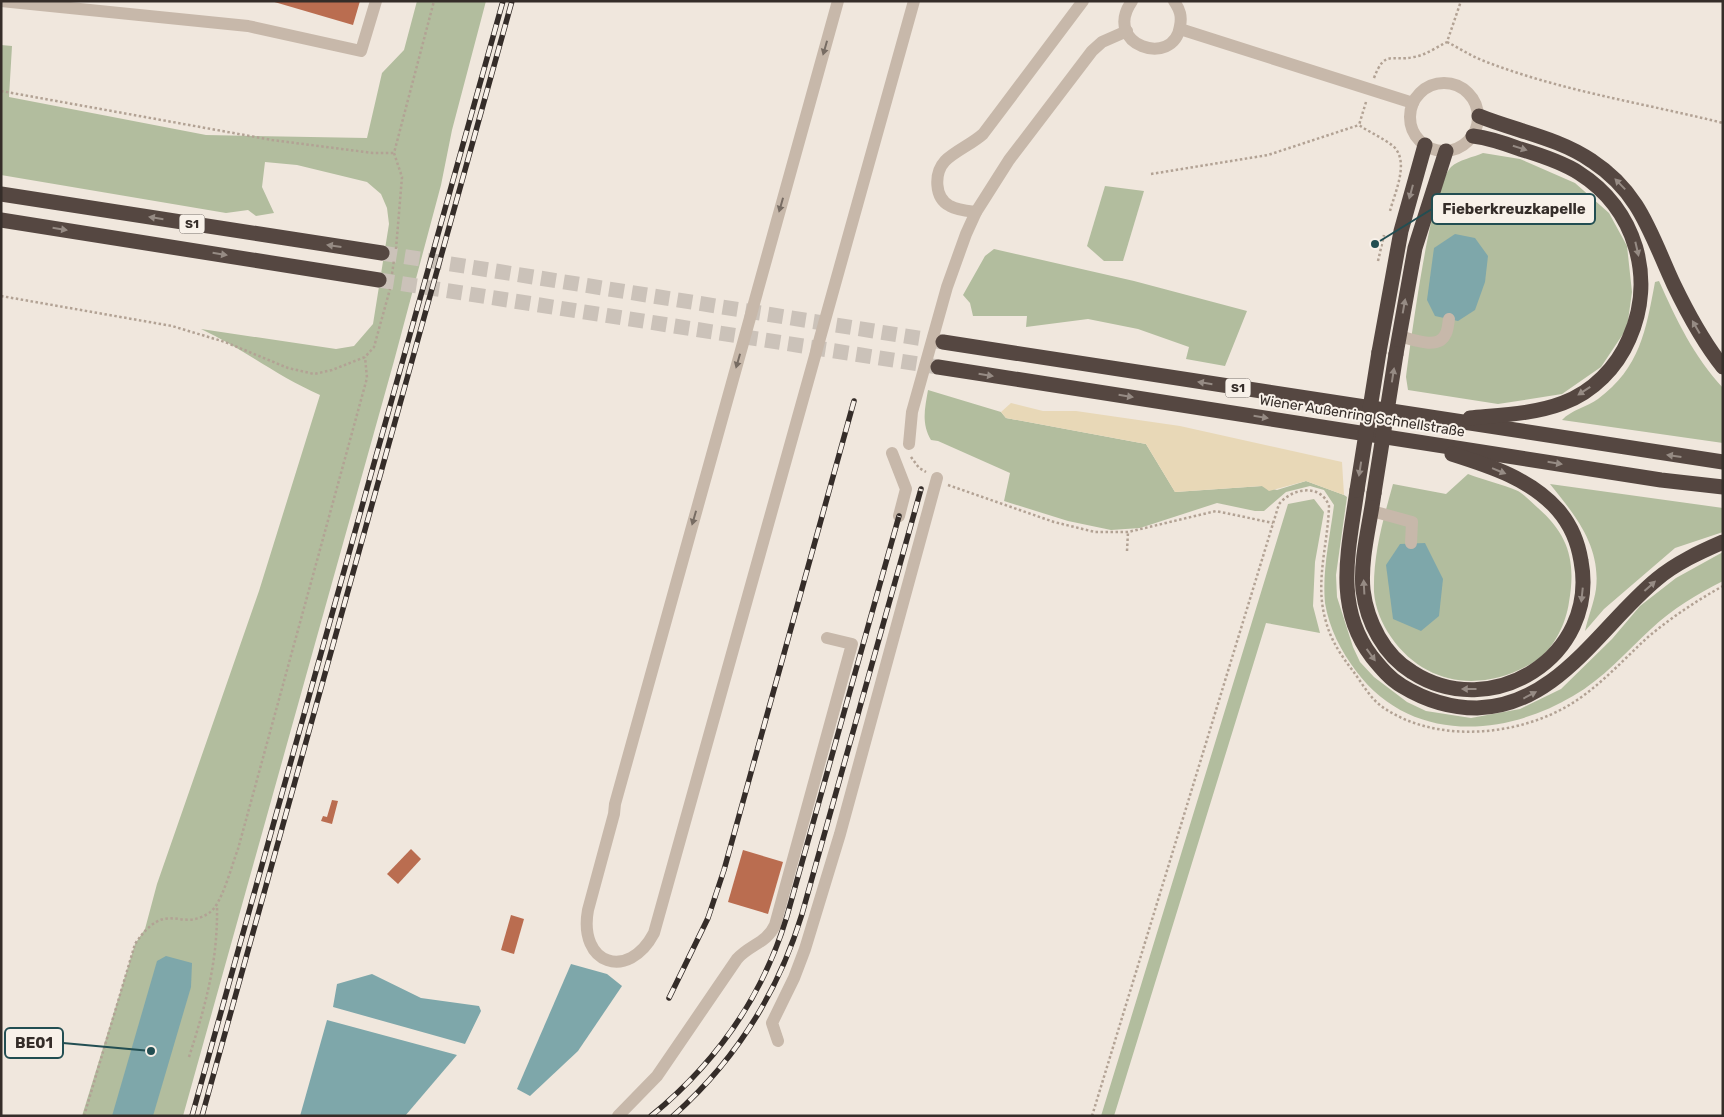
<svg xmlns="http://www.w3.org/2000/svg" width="1724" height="1117" font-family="Rubik,sans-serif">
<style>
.green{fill:#b2bd9e}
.sand{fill:#e8d8b7}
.water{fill:#7ea7aa}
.building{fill:#ba6d50}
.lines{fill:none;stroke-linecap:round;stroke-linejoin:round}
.highway-tunnel{stroke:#cbc2b9;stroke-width:15;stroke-dasharray:15 8;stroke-linecap:butt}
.path{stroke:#b2a294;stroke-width:2.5;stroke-dasharray:2.5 2.5;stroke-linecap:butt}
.minor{stroke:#c7b8aa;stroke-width:12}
.highway{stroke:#554741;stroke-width:15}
.rail-casing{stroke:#352d29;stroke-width:5.5}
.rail{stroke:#f8f1e9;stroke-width:4;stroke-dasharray:11;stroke-linecap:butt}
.highway-bridge{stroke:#554741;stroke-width:15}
.oneway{fill:#776c63}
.oneway2{fill:#968b84}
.labels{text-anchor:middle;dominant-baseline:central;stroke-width:4;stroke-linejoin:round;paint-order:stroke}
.shield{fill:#f8f1e9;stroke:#706863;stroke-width:1}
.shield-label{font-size:12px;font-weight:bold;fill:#352d29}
.street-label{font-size:14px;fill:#352d29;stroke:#f8f1e9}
.leader{fill:none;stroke:#224e52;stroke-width:2}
.callout-dot{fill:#224e52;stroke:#f8f1e9;stroke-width:2}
.callout{fill:#f8f1e9;stroke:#224e52;stroke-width:2}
.callout-label{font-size:15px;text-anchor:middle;font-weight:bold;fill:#352d29}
</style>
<rect width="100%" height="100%" fill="#f0e7dd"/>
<g class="green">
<path d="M 417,1 L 486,1 L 452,130 L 441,185 L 394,361 L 183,1116 L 82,1116 L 135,944 L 145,929 L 157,884 L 259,591 L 320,395 C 278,377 242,348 201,329 L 336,349 L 354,346 L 373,324 L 389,224 L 387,208 L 381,194 L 367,182 L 297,165 L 265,162 L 262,187 L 274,213 L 256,216 L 248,210 L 226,213 L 1,175 L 1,45 L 12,46 L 9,97 L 206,135 L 367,138 L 382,73 L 404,50 Z"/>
<path d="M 1483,153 L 1520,159 L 1575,183 L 1609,213 L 1627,246 L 1632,292 L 1627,328 L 1601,367 L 1562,394 L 1498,404 L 1408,390 L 1406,377 C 1411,341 1430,188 1451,167 C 1458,160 1474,157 1483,153 Z"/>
<path d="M 1105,186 L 1144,191 L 1123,261 L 1104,261 L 1087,246 Z"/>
<path d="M 994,249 L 1134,281 L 1247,311 L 1225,366 L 1186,359 L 1189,347 L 1138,329 L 1088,319 L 1026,327 L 1027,316 L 973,316 L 970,303 L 963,295 L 985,256 Z"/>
<path d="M 1659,281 C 1676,319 1694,357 1723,388 L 1723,443 L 1562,420 C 1571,410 1587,407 1598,399 C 1640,368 1646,330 1655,282 Z"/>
<path d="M 928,390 L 1001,412 L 1006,418 L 1146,444 L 1175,492 L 1262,486 L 1277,490 L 1306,481 L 1344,495 L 1347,497 L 1336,575 L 1337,597 L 1353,647 L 1360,662 L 1374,677 L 1407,702 L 1426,711 L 1471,718 L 1520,709 L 1561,689 L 1612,639 L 1640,606 L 1676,578 L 1723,552 L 1723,581 C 1697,594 1672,609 1651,629 C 1626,652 1603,679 1573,696 C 1502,738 1410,743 1356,671 C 1341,651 1329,628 1325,603 C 1322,571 1330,537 1334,505 L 1324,490 L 1310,486 L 1286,492 L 1264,511 L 1255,511 L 1217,503 L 1140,528 L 1111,530 L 1068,521 L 1004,501 L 1010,473 L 938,441 L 931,440 C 921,423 925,408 928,390 Z"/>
<path d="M 1468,474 C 1484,480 1502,484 1518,491 C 1525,495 1532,503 1538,508 C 1569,535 1576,562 1569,602 C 1566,623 1555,647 1537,660 C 1487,693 1426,688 1391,637 C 1382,624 1375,608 1374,592 C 1373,555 1383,520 1393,484 L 1446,494 Z"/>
<path d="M 1550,484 L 1723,508 L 1723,532 L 1675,548 L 1604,609 L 1585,631 C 1588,617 1594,603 1596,589 C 1601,546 1575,515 1550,484 Z"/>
<path d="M 1314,499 L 1324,512 L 1315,562 L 1313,606 L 1320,633 L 1266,623 L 1114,1116 L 1101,1116 L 1288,504 Z"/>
</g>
<path class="sand" d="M 1011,403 L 1043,411 L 1076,411 L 1180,426 L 1342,462 L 1344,495 L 1306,481 L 1269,491 L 1262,486 L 1175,492 L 1146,444 L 1006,418 L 1001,412 Z"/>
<g class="water">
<path d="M 1455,234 L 1475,238 L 1488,256 L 1485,282 L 1475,310 L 1458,321 L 1435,316 L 1427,300 L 1434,248 Z"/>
<path d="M 1425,543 L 1443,579 L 1439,616 L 1421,631 L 1393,619 L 1386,565 L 1400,544 Z"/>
<path d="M 166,956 L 192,963 L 191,987 L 153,1116 L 112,1116 L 157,961 Z"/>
<path d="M 571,964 L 607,974 L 622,986 L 578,1051 L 530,1096 L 517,1089 Z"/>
<path d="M 372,974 L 421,998 L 479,1006 L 481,1011 L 465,1044 L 333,1007 L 337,984 Z"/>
<path d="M 327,1020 L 457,1055 L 405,1116 L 300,1116 Z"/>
</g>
<g class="building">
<path d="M 271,1 L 360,1 L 353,25 Z"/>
<path d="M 332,800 L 338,801 L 332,824 L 321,821 L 323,816 L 327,817 Z"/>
<path d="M 411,849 L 421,859 L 398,884 L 387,874 Z"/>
<path d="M 743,850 L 783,862 L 768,914 L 728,902 Z"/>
<path d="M 511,915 L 524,919 L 514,954 L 501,950 Z"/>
</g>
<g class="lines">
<g class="highway-tunnel">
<path d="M 382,253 L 943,342"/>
<path d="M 379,280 L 938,367"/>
</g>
<g class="path">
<path d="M 1447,42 C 1459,48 1471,56 1484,61 C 1561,91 1643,103 1723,123"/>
<path d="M 1374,78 C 1385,49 1391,62 1414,57 C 1426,55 1437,47 1447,42 L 1461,1"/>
<path d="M 1,91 L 272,140 L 373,153 L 394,153"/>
<path d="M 1366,102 L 1359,125 C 1369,132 1383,138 1393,146 C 1410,161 1395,192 1390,211"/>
<path d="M 1151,174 L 1268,155 L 1359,125"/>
<path d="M 396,249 L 402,177 L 394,153 L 434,1"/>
<path d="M 1378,261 L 1384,235"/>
<path d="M 392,274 L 394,260"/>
<path d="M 1,296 L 172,326 L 225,342 L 288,368 L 314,374 L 332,370 L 365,357 L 374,347 L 390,289"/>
<path d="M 911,457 L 919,468 L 926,472"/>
<path d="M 948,485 L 1054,522 L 1095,532 L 1128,532 L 1216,511 L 1273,523"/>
<path d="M 1127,551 L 1128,532"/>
<path d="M 189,1057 C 206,1004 218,961 217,905"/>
<path d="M 84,1116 L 135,944 C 167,897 179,933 209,913 C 222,905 232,864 238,849 L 367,378 L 365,357"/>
<path d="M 1092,1116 L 1279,504 C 1292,488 1321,483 1329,506 C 1328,544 1315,581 1325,618 C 1330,639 1340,654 1353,671 C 1362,683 1371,700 1384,708 C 1437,744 1519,736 1571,704 C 1600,686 1623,660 1648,637 C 1672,617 1696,601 1723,586"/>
</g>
<g class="minor">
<path d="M 1,1 L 248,26 L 361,51 L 376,1"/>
<path d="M 838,1 L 615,804 L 614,814 L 588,910 C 578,964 628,982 654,933 L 914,1"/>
<path d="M 1132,1 C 1101,45 1174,69 1180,26 C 1182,16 1180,10 1174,1"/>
<path d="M 1180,29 L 1413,103"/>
<circle cx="1444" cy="117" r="34"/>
<path d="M 976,212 C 968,211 957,210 950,206 C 934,198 934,173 945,161 C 955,151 972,144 983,134 L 1083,1"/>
<path d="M 1399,336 C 1411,339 1438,350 1445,335 C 1448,331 1448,324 1449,319"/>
<path d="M 909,444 L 912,412 L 947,287 L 966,234 L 976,212 L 1009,160 L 1092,51 L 1102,42 L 1127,31"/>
<path d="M 892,453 L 906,489 L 899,516"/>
<path d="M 1372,511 L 1412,522 L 1411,543"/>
<path d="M 778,1041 L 772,1023 L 794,978 L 805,949 L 840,834 L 937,478"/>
<path d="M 618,1116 L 657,1076 L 737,959 C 749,945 767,943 775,925 L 852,644 L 827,638"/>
</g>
<g class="highway">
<path d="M 1479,116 C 1516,131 1559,138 1592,161 C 1641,193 1651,236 1674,285 C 1688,314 1703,342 1723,367"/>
<path d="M 1,194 L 382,253"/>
<path d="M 1,220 L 379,280"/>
<path d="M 943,342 L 1723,462"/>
<path d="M 1379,352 L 1401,231 L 1425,145"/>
<path d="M 1396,354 L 1415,248 L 1446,151"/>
<path d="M 938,367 L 1661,480 L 1723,487"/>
<path d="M 1470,418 C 1501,415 1534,414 1563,403 C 1593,392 1617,367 1629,339 C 1656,279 1636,209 1579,173 C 1562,162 1540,155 1520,149 C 1504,143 1489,138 1473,136"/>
<path d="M 1357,490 C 1349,549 1333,606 1372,657 C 1381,668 1390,679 1402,686 C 1425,700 1450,708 1477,708 C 1558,706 1601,625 1657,579 C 1676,563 1700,552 1723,542"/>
<path d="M 1374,493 C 1370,524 1360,559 1363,590 C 1367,622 1384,655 1412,672 C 1491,723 1599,657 1581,561 C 1578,542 1571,525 1558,510 C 1531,479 1490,466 1452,454"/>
</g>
<defs>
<g id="rail">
<path d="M 669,998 L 708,918 L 724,870 L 854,401"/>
<path d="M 192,1116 L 503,1"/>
<path d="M 202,1116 L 512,1"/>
<path d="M 651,1116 C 716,1063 763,996 787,916 L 899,516"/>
<path d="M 673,1116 C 735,1061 778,993 802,914 L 921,489"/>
</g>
</defs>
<use href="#rail" class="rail-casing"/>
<use href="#rail" class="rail"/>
<g class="highway-bridge">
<path d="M 1357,490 L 1379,352"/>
<path d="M 1374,493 L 1396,354"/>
</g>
</g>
<defs><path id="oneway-solid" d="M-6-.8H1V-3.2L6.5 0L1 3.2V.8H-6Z" transform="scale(1.25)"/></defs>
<g class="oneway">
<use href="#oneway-solid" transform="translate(825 48) rotate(106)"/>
<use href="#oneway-solid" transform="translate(781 205) rotate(106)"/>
<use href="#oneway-solid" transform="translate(738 361) rotate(106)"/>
<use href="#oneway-solid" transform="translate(694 518) rotate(106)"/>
</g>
<g class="oneway2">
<use href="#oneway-solid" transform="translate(1520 148) rotate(18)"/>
<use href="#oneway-solid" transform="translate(1620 184) rotate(-134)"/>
<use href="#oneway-solid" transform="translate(1411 192) rotate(105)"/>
<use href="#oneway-solid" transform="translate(156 218) rotate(-171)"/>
<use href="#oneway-solid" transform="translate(60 229) rotate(9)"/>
<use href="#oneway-solid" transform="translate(334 246) rotate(-172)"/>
<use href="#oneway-solid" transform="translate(1637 249) rotate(77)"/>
<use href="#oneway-solid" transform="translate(220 254) rotate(9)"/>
<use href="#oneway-solid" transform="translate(1404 306) rotate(-80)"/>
<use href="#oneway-solid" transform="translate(1696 327) rotate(-120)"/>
<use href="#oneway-solid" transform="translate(986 375) rotate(9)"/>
<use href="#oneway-solid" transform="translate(1393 375) rotate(-81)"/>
<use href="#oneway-solid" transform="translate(1205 383) rotate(-171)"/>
<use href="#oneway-solid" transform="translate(1584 391) rotate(147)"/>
<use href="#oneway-solid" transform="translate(1126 396) rotate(9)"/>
<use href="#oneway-solid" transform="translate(1261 417) rotate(9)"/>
<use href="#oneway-solid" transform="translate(1674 456) rotate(-172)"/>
<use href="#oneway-solid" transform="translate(1555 463) rotate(9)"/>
<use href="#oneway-solid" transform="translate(1360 469) rotate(99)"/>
<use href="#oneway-solid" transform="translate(1499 471) rotate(22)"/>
<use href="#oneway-solid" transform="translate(1650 586) rotate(-42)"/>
<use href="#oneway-solid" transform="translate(1364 587) rotate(-93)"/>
<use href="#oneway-solid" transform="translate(1582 595) rotate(96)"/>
<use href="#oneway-solid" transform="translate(1371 655) rotate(54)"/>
<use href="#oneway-solid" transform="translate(1469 689) rotate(-180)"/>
<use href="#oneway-solid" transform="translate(1530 695) rotate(-28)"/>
</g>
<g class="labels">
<g class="shield">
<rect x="179.5" y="214.5" width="25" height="19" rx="4"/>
<rect x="1225.5" y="378.5" width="25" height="19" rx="4"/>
</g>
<g class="shield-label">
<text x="192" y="224">S1</text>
<text x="1238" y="388">S1</text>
</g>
<g class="street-label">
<text transform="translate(1362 416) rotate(9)">Wiener Außenring Schnellstraße</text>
</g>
</g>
<path class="leader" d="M1375 244L1432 209M151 1051L63 1043"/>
<g class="callout-dot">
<circle cx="1375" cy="244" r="5"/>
<circle cx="151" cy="1051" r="5"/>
</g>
<g class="callout">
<rect x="1432" y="194" width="163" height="30" rx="5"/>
<rect x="5" y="1028" width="58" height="30" rx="5"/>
</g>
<g class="callout-label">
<text x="1514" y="214">Fieberkreuzkapelle</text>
<text x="34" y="1048">BE01</text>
</g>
<rect width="1724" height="1117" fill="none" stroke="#352d29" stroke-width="5"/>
</svg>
